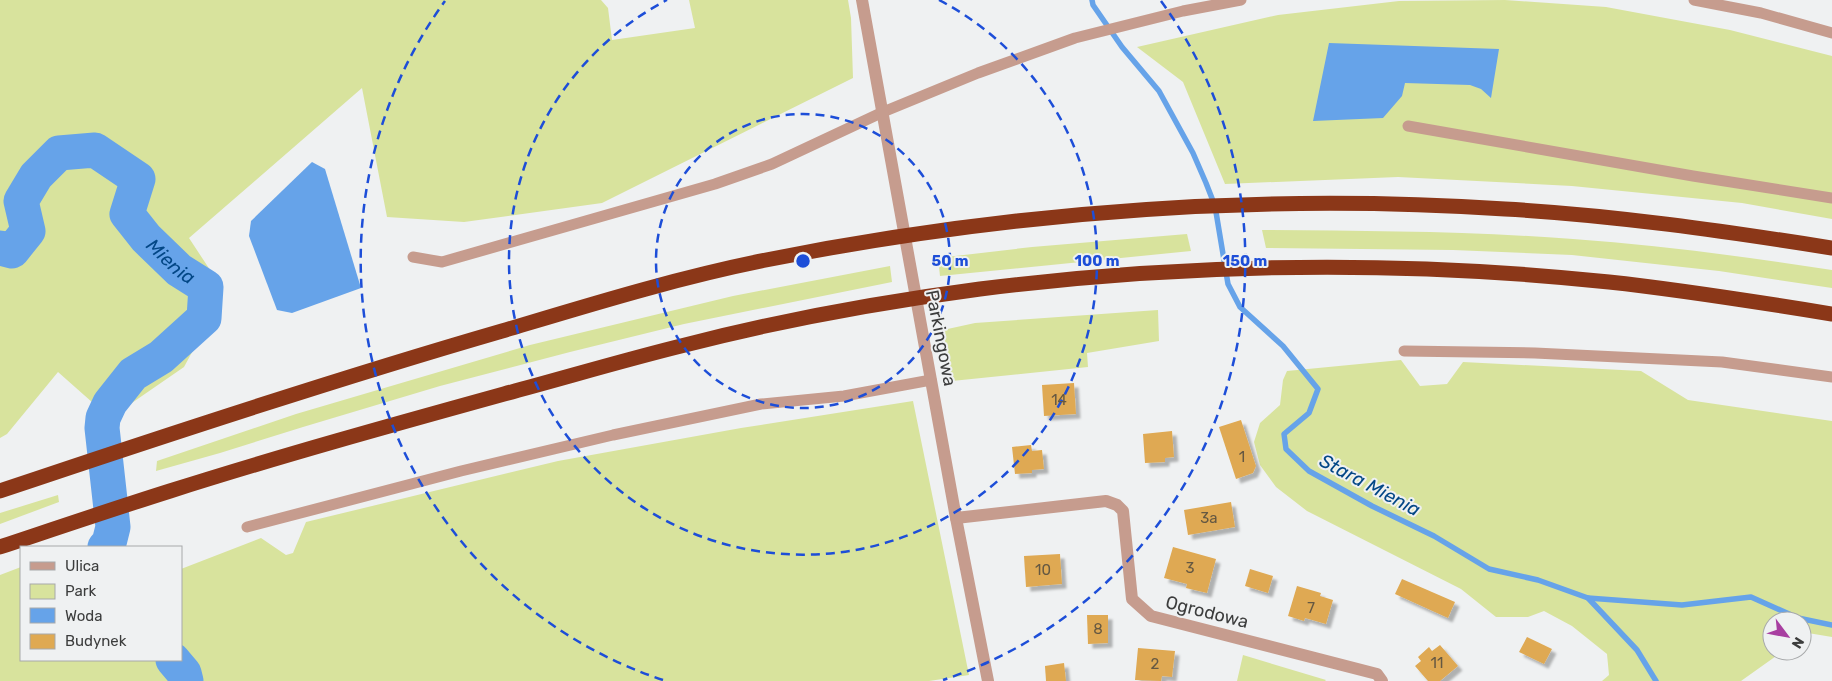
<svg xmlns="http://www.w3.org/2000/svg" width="1832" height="681" font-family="Rubik,sans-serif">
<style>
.green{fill:#d8e39d}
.water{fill:#66a3e9}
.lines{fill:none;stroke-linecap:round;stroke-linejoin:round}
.stream{stroke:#66a3e9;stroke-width:5.5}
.river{stroke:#66a3e9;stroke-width:35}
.building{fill:#dfa952;filter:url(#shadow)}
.service{stroke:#c69c8e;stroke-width:11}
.minor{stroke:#c69c8e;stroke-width:12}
.motorway{stroke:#8b3718;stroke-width:15}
.ring{fill:none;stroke:#1d4ed8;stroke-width:2.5;stroke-dasharray:9 6}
.labels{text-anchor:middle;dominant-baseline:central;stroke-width:4;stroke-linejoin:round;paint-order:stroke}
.number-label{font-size:15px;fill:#655842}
.street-label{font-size:18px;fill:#3c3d3d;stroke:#eff1f2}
.water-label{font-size:19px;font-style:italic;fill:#034786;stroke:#eff1f2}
.centre{fill:#1d4ed8;stroke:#eff1f2;stroke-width:2.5}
.ring-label{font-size:15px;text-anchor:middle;font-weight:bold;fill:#1d4ed8;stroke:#eff1f2;stroke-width:4;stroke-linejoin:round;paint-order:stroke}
</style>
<defs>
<filter id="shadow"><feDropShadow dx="4.5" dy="4.5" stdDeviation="1" flood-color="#0004"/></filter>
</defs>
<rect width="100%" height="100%" fill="#eff1f2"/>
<g class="green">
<path d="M 0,0 L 601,0 L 608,8 L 612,40 L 695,28 L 689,0 L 848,0 L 851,18 L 853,78 L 602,203 L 464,222 L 387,217 L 362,88 L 189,238 L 214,276 L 217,306 L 184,367 L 110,418 L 58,372 L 7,434 L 0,438 Z"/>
<path d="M 1505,0 L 1606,7 L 1730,30 L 1832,56 L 1832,219 L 1742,203 L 1572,186 L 1398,177 L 1225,184 L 1183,82 L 1137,47 L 1278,15 L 1399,1 Z"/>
<path d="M 1262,230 C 1366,231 1469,231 1573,239 C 1660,245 1746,257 1832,270 L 1832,288 L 1719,271 L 1572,255 L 1453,250 L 1266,248 Z"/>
<path d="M 1187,234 L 1191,251 L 940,276 L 938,258 L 1032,247 Z"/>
<path d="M 890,266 L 892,282 L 684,324 L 570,352 L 440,386 L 303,427 L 220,453 L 156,471 L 157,461 L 296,414 L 530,345 L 733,296 Z"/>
<path d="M 1158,310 L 1159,341 L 1087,353 L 1088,367 L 952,381 L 943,330 L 975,323 Z"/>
<path d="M 1401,360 L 1420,386 L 1447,384 L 1463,362 L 1641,371 L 1688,400 L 1832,421 L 1832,637 L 1808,633 L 1802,637 L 1802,621 L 1772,621 L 1772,651 L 1783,651 L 1741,681 L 1602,681 L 1609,675 L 1607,654 L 1572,626 L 1544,611 L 1528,617 L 1496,617 L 1461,589 L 1307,511 L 1276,487 L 1260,465 L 1254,442 L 1260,423 L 1280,405 L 1283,380 L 1287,371 Z"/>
<path d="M 913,401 L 969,675 L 929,681 L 0,681 L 0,575 L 21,567 L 21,660 L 181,660 L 181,569 L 261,538 L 286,555 L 293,553 L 306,522 L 558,461 L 741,428 Z"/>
<path d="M 58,495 L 59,502 L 0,524 L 0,513 Z"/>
<path d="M 1243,655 L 1326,680 L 1325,681 L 1237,681 Z"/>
</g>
<g class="water">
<path d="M 1329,43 L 1499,49 L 1491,98 L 1481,89 L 1470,85 L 1405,83 L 1402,96 L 1383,118 L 1313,121 Z"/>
<path d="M 312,162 L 325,169 L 361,288 L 292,313 L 277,310 L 249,236 L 251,221 Z"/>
</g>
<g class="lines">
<g class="stream">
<path d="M 1092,0 L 1093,5 L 1122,47 L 1159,91 L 1193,153 L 1206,183 L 1215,206 L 1228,284 L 1240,307 L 1283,346 L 1318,389 L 1309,413 L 1284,434 L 1286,449 L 1309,471 L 1372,506 L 1434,536 L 1489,569 L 1538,580 L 1588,598 L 1637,650 L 1656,681"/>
<path d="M 1588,598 L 1682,605 L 1751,597 L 1798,618 L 1832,625"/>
</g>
<g class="river">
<path id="s1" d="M 0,248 L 12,251 L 28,231 L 21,201 L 36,176 L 59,153 L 95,150 L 138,179 L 127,214 L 146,238 L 179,270 L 206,287 L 204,318 L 161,357 L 133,374 L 110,403 L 103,418 L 102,428 L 113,527 L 109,543 L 105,547"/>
<path d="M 173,660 L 184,673 L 186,681"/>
</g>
</g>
<g class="building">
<path d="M 1074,383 L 1076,414 L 1044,416 L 1042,385 Z"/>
<path d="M 1241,420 L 1256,466 L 1253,473 L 1236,479 L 1219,427 Z"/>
<path d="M 1172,431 L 1174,457 L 1165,458 L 1165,462 L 1145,463 L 1143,434 Z"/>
<path d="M 1031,445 L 1032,451 L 1042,450 L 1044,469 L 1032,470 L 1032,473 L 1015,474 L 1012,447 Z"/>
<path d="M 1231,502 L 1235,527 L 1188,535 L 1184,510 Z"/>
<path d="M 1173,547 L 1216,559 L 1207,593 L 1186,588 L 1187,584 L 1164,578 Z"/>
<path d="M 1060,554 L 1062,584 L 1026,587 L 1024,556 Z"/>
<path d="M 1250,569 L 1273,576 L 1268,593 L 1245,586 Z"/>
<path d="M 1402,579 L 1455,602 L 1448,618 L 1395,594 Z"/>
<path d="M 1297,586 L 1321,593 L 1320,596 L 1333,600 L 1326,624 L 1305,618 L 1304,621 L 1288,616 Z"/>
<path d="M 1087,615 L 1108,615 L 1108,643 L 1088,644 Z"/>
<path d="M 1527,637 L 1552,649 L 1544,664 L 1519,652 Z"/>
<path d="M 1440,645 L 1458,666 L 1440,681 L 1428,681 L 1415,666 L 1421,661 L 1418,657 L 1429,647 L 1432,651 Z"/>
<path d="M 1138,648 L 1175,651 L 1172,677 L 1162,676 L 1161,681 L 1135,680 Z"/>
<path d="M 1064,663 L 1066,681 L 1046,681 L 1045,666 Z"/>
</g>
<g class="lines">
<g class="service">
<path d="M 1694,0 L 1761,13 L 1832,33"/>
<path d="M 1408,126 L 1693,176 L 1832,198"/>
<path d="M 413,257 L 442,262 L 715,184 L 772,164 L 883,112 L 978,73 L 1075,38 L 1183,11 L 1241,0"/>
<path d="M 1404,351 L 1535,353 L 1722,362 L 1832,377"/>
<path d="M 247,527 L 461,471 L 613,435 L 761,404 L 844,396 L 931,380"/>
</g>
<g class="minor">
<path d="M 862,0 L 956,518 L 988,681"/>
<path d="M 956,518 L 1106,501 L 1117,505 L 1123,511 L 1132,599 L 1151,616 L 1377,674 L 1382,681"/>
</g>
<g class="motorway">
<path d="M 0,491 C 166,435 333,380 502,331 C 589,305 676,278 766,260 C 1008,212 1258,193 1505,209 C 1614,215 1724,231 1832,248"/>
<path d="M 0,547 C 57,528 113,509 170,491 C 280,456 392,425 504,394 C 564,378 624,360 685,345 C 782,320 881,302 980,289 C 1189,263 1400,260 1609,282 C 1683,290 1758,302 1832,314"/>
</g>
</g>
<g class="ring">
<circle cx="803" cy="261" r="147"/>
<path d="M939 0A294 294 0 1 1 667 0"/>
<path d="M663 680A442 442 0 0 1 445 1M1161 1A442 442 0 0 1 943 680"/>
</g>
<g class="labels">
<g class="number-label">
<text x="1059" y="400">14</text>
<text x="1242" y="457">1</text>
<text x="1209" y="518">3a</text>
<text x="1190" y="568">3</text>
<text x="1043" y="570">10</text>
<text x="1311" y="608">7</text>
<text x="1098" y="629">8</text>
<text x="1437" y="663">11</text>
<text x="1155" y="664">2</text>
</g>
<g class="street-label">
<text transform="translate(941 338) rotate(79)">Parkingowa</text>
<text transform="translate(1207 612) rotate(14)">Ogrodowa</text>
</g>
<g class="water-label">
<text stroke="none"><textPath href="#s1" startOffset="320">Mienia</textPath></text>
<text transform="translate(1370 485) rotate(28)">Stara Mienia</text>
</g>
</g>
<circle cx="803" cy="261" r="8" class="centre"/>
<g class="ring-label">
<text x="950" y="266">50 m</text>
<text x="1097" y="266">100 m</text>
<text x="1245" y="266">150 m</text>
</g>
<rect x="20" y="546" width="162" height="115" fill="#eff1f2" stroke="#a7a9aa"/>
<rect x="30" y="562" width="25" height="8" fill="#c69c8e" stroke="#a7a9aa"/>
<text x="65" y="571" font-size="15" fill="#3c3d3d">Ulica</text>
<rect x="30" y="584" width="25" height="15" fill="#d8e39d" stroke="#a7a9aa"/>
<text x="65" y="596" font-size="15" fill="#3c3d3d">Park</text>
<rect x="30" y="608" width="25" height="15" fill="#66a3e9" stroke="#a7a9aa"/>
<text x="65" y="621" font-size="15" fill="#3c3d3d">Woda</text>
<rect x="30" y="634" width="25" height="15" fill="#dfa952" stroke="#a7a9aa"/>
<text x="65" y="646" font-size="15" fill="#3c3d3d">Budynek</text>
<g transform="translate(1787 636) rotate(122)"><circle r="24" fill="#eff1f2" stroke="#a7a9aa"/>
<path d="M0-4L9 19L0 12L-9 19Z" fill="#a83fa1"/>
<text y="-8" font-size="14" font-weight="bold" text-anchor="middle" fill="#3c3d3d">N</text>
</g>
</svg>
